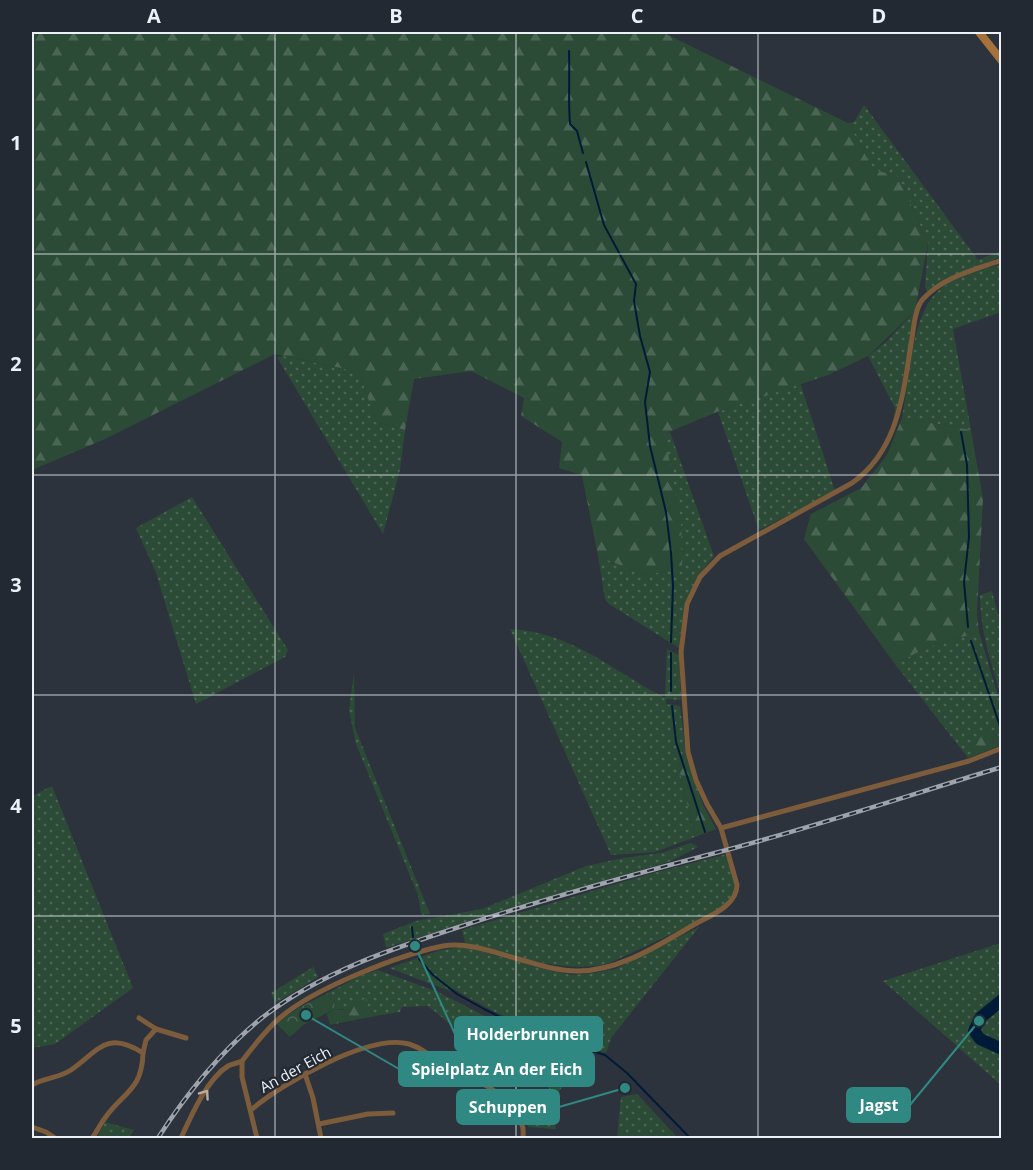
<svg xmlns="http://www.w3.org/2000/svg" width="1033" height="1170" font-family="'Open Sans',sans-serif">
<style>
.grass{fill:url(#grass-dots)}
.forest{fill:url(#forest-firs)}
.park{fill:url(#park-crowns)}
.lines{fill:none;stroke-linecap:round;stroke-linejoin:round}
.stream{stroke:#001b37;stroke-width:2}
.river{stroke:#001b37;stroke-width:12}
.minor{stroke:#7c5c3b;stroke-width:5}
.secondary{stroke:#a5723b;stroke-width:8}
.rail-casing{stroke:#9fa4ac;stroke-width:4.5}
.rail{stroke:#222933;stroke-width:2;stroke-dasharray:7;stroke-linecap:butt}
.oneway{stroke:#baada2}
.grid{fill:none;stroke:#ecf0f7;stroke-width:1.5;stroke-opacity:0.55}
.labels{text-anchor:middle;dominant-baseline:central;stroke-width:4.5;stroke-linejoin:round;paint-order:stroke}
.street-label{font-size:15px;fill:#ecf0f7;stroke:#222933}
.leader{fill:none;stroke:#308883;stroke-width:2}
.callout-dot{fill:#308883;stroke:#222933;stroke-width:2}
.callout{fill:#308883;stroke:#308883;stroke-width:2}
.callout-label{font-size:16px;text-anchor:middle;font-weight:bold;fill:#fff}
.neatline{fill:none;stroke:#ecf0f7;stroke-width:2}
.grid-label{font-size:20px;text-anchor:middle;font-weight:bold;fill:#ecf0f7}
</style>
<defs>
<pattern id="grass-dots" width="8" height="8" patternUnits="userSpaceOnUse" patternTransform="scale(1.5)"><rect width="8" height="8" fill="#2c4b36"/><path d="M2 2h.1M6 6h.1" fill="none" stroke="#4b6554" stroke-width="1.8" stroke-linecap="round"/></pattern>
<pattern id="forest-firs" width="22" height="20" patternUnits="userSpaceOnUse" patternTransform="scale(1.5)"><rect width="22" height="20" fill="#2c4b36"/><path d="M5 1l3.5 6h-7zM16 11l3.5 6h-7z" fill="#4b6554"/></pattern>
<pattern id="park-crowns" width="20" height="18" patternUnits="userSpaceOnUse" patternTransform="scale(1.5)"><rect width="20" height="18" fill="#2c4b36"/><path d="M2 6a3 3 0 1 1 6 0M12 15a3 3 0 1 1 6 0" fill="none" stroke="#4b6554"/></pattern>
</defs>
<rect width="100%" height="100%" fill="#2c333d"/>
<g class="grass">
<path d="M 864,105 L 978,260 L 1001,251 L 1001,257 L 954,275 L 928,291 L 925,288 L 928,243 L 899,177 L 873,169 L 848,123 L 854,122 Z"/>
<path d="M 1001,264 L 1001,312 L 953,329 L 971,430 L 902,418 C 909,382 911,315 938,291 C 955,276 980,271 1001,264 Z"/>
<path d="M 915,311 L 897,410 L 893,425 L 895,408 L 868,356 L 886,342 Z"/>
<path d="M 283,356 L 359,372 L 376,422 L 405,430 L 400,470 L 383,534 L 277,357 Z"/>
<path d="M 800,382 L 835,491 L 759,530 L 718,412 Z"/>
<path d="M 670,432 L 714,556 C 686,590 684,605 679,648 L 609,604 L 605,599 L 598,556 L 644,575 L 681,568 L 664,434 Z"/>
<path d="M 192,497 L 288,650 L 285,657 L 196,704 L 156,573 L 136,528 Z"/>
<path d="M 992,591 L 1001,625 L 1001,696 C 991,662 980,631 980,595 Z"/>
<path d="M 510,629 C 572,632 613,671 665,698 L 667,649 L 679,655 L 681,700 L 666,699 L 666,704 L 680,706 L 686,754 L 678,764 L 695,837 L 655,852 L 611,855 Z"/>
<path d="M 979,632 L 1001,706 L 1001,740 L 994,734 L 971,743 L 974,756 L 968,758 L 895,664 L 928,647 Z"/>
<path d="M 354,673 L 355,728 L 430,914 L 423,915 L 421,913 L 418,895 L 356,744 L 349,710 Z"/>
<path d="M 52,786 L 133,988 L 55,1044 L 32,1048 L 32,796 Z"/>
<path d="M 691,843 L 698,847 L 671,861 L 495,913 L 386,948 L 383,934 L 416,921 L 482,909 L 586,866 L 623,858 L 661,853 Z"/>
<path d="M 727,854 C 730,867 739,886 731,899 C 723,912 627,955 607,964 C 562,974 510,954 465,943 L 462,930 L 646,875 Z"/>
<path d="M 699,927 L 611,1038 L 606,1053 C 550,1036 504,1020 454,989 L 450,991 L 389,968 L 441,950 L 465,947 L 552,971 L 572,975 L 594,973 L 615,969 Z"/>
<path d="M 1001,943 L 1002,943 L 1001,1085 L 883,981 Z"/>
<path d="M 313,967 L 318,977 L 276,1003 L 271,993 Z"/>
<path d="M 378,970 L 438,992 L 512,1030 L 509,1036 L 577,1064 L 558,1093 L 550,1100 L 556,1129 L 528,1127 L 527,1121 L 524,1116 L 549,1100 L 549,1088 L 537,1075 L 503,1047 L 476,1045 L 428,1006 L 402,1007 L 400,1012 L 375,1016 L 369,1010 L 335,1009 L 328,993 L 360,976 Z"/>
<path d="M 637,1094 L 678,1138 L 617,1138 L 621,1097 Z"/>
<path d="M 105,1122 L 134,1130 L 129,1138 L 101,1138 L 98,1136 Z"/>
</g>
<g class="forest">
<path d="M 32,32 L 662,32 L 848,123 L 873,169 L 899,177 L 928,243 L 915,311 L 868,356 L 828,375 L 717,412 L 664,434 L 681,518 L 682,568 L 644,575 L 598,556 L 582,475 L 559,468 L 562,442 L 521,416 L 524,398 L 471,371 L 414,379 L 405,430 L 376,422 L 359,372 L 275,354 L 105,439 L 32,470 Z"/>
<path d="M 902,418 L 971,430 L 983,499 L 977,612 L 979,632 L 928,647 L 895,664 L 804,539 L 811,514 L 861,488 L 887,455 Z"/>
<path d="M 982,731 L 994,734 L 1001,740 L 1001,745 L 974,756 L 971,743 Z"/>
<path d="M 686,754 L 703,805 L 716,829 L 695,837 L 678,764 Z"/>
<path d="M 366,998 L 369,1010 L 375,1016 L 330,1025 L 327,1014 L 335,1009 L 343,1010 Z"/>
<path d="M 512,1030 L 568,1055 L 582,1057 L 577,1064 L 508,1036 Z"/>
</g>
<path class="park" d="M 328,993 L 335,1009 L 303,1025 L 290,1037 L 277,1024 C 292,1010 310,1002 328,993 Z"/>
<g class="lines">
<g class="stream">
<path d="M 569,51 C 570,76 568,99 570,124 L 577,131 L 583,153"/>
<path d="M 586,162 L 604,225 L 636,284 L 634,301 L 640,336 L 650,372 L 645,402 L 650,446 L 666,512 L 671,553 L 673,586 L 671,642"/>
<path d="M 961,432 L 967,465 L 969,537 L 964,582 L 968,627"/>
<path d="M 971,641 L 1002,732"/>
<path d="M 671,653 L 671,691"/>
<path d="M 672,706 L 676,742 L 705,832"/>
<path d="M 412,927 L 413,937"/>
<path d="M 415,946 L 416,950"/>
<path d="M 419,959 L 433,975 L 457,994 L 484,1009 L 532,1033 L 605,1055 L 627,1073 L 690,1138"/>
</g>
<path class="river" d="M 1002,1000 L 980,1018 L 974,1031 L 980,1039 L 1002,1049"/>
<g class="minor">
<path d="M 721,828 L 969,761 L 1002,748"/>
<path d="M 139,1018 L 156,1029"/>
<path d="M 143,1053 L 146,1040 L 156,1029 L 186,1038"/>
<path d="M 305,1074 L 313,1098 L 321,1138"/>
<path d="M 32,1085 C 44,1078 59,1078 71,1070 C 99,1050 107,1030 143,1053 C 142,1091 123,1092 105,1118 C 100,1124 97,1132 92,1138"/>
<path d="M 251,1110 C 281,1084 369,1033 409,1044 C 432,1051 445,1074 467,1081 C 473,1083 479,1083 485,1085 C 495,1089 519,1114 522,1125 C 524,1129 523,1134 523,1138"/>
<path d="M 319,1124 L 368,1114 L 393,1113"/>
<path d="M 32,1127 L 46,1132 L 55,1138"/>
<path d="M 181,1138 C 191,1116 207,1079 228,1066 C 232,1064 238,1063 242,1061"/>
<path d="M 257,1138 L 242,1077 L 242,1061 C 254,1046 266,1029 281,1017 C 315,988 399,955 443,946 C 468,942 493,952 518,959 C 537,964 556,971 576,971 C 619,972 660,944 697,923 C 712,915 737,905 737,885 L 721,828 L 707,804 L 696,780 L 688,752 L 681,652 L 687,604 L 700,577 L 720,556 L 852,483 C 900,449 903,391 912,338 C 914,326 915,308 923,299 C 943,277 974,270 1002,260"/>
</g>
<path class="secondary" d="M 979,32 L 1002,61"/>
<defs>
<path id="rail" d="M 158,1138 C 187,1093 221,1051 263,1017 C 323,971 394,948 465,925 C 548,898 631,875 715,853 C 812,828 906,796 1002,767"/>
</defs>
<use href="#rail" class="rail-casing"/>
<use href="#rail" class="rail"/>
</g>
<defs><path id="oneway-chevron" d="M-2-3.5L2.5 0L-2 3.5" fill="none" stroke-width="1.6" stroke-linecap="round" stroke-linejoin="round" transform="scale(1.5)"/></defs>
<use class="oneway" href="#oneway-chevron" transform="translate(205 1094) rotate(-55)"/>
<path class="grid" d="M 275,32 L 275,1138M 516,32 L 516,1138M 758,32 L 758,1138M 32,254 L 1002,254M 32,475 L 1002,475M 32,695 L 1002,695M 32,916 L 1002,916"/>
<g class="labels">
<g class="street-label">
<text transform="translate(295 1069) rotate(-29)">An der Eich</text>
</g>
</g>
<path class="leader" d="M415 946L455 1034M306 1015L399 1069M979 1021L910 1105M625 1088L559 1107"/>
<g class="callout-dot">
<circle cx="415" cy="946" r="6"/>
<circle cx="306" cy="1015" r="6"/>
<circle cx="979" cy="1021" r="6"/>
<circle cx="625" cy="1088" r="6"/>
</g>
<g class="callout">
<rect x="455" y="1017" width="147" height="34" rx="6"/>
<rect x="399" y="1052" width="195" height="34" rx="6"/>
<rect x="847" y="1088" width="63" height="34" rx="6"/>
<rect x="457" y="1090" width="102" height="34" rx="6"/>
</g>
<g class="callout-label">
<text x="528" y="1040">Holderbrunnen</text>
<text x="497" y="1075">Spielplatz An der Eich</text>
<text x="879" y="1111">Jagst</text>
<text x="508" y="1113">Schuppen</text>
</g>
<rect width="1033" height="1170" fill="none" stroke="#222933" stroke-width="66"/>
<rect x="33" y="33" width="967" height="1104" class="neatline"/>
<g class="grid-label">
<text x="154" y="23">A</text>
<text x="396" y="23">B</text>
<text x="637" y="23">C</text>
<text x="879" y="23">D</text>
<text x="16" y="150">1</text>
<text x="16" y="371">2</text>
<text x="16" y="592">3</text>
<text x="16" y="813">4</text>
<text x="16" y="1033">5</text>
</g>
</svg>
